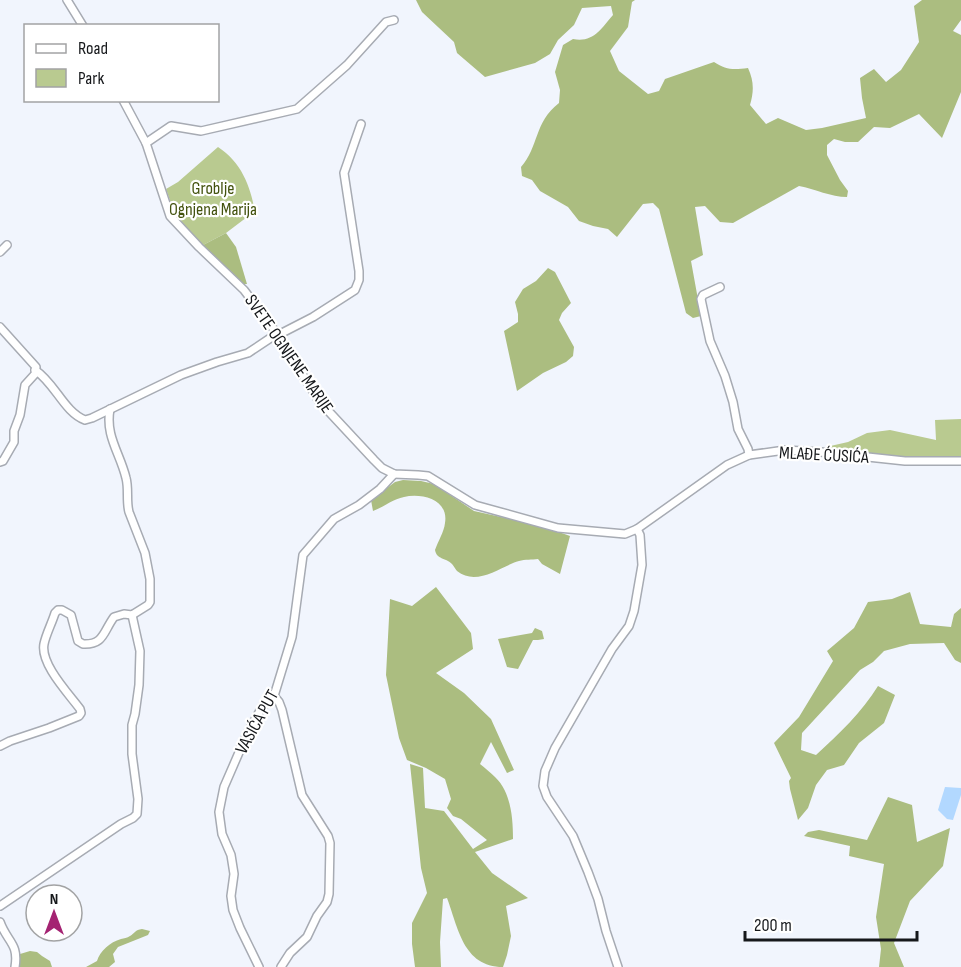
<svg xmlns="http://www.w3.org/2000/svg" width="961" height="967" font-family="'Sofia Sans Condensed',sans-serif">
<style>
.green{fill:#b9ca90}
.forest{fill:#abbd80}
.water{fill:#b2d8ff}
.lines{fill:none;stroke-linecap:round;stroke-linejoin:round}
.minor-casing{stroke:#a7abb3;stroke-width:10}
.minor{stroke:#fff;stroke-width:7}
.labels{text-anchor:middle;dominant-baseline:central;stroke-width:4.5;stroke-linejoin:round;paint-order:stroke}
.park-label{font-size:18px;fill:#43520e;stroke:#fff}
.street-label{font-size:18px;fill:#16181b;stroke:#fff}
</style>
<rect width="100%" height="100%" fill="#f1f5fd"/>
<g class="green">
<path d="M 218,147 C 241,162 250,185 255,211 L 226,233 L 203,245 L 182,226 L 175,215 L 166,189 L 178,182 Z"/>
<path d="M 961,419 L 961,457 L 907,459 L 824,449 L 826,447 L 848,442 L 867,433 L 890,430 L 936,440 L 935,420 Z"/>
</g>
<g class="forest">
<path d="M 416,0 L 635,0 L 632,2 L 628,27 L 610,51 L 619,71 L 648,94 L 659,91 L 665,79 L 714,62 C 726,70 733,70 748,68 C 754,81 754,91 750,105 L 766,124 L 778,118 L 806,130 L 822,128 L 866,118 L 862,98 L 860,78 L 874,69 L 886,82 L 901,70 L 919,42 L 914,6 L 922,0 L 961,0 L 961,20 L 953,31 L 961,35 L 961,92 L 942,138 L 919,114 L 890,128 L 874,127 L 858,142 L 845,142 L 834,139 L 827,145 L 827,155 L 840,180 L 848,191 L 847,197 C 831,197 815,189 799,186 L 733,223 L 720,222 L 705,206 L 695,207 L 703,255 L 691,261 L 701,316 L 693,318 L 686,313 L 659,209 L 653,203 L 643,204 L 617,237 L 608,229 L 593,226 L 579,221 L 568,207 L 540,191 L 532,180 L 522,176 L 521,167 C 539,147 534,122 559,103 L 560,90 L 555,72 L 563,45 L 573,39 C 593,43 601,29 613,15 L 611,6 L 582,8 L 574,25 L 558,40 L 550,54 L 535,63 L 485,77 L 457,53 L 454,42 L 422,12 Z"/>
<path d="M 226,233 L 236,247 L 247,284 L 243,284 L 203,245 Z"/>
<path d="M 548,268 L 555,272 L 571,303 L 562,313 L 559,320 L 574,347 L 573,356 L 566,362 L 543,373 L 517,391 L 504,331 L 518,322 L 518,314 L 515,302 L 523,289 L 536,281 Z"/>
<path d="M 403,480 L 421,481 L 434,484 L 474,511 L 542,526 L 570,536 L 560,574 L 542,564 L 538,559 C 532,560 525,559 519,561 C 501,566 477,587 457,571 C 455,569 454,566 452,564 C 445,557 437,560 435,550 C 438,541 444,532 445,523 C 449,499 421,493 404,497 C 393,499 384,507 373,511 L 371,500 L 395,482 Z"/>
<path d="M 436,587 L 471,633 L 473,649 L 436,673 L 464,693 L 491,719 L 514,770 L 507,773 L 491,742 L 480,764 C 485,768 490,772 495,777 C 511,792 513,818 513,839 L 475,852 L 492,873 L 528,898 L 506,906 L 511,936 L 507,955 L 503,967 C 463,967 458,927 447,898 L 443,899 L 440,942 L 441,967 L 415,967 L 412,944 L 412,923 L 427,893 L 421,868 L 410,764 L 423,768 L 425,808 L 444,811 L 473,849 L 487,840 L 461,819 L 453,816 L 447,808 L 451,799 L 445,779 L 426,768 L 407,760 L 399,738 L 386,675 L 390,599 L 412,606 Z"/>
<path d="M 910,592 L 920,624 L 951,627 L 954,614 L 961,608 L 961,663 L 955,660 L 944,643 L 910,644 L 884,651 L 873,662 L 860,670 L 802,733 L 801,750 L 816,755 C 839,734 862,712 878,686 L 895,695 L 884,723 L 859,743 L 844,765 L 827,770 L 816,785 L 808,808 L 798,820 L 790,789 L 789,781 L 791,778 L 774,743 L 799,717 L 833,661 L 827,651 L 854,628 L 868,602 L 892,599 Z"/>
<path d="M 535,628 L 542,631 L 544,639 L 538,640 L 533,640 L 518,669 L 507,667 L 498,639 L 532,633 Z"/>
<path d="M 888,797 L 912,805 L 917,842 L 950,828 L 943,866 L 910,901 L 894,943 L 904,967 L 879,967 L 881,949 L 876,917 L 884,864 L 849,856 L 850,846 L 804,836 L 808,832 L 819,830 L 867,840 Z"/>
<path d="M 142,929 L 150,931 L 148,935 L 118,947 L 113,954 L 115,962 L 109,967 L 86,967 L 97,961 C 100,951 110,942 121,939 C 124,938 127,938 130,936 C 135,933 135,930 142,929 Z"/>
<path d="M 30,951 L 37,952 L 42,956 L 50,961 L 52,967 L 18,967 L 20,954 Z"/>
</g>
<path class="water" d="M 945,787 L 961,788 L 961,795 L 953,820 L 947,819 L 938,810 Z"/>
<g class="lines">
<defs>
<g id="minor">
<path d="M 67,0 L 83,26"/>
<path d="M 123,100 L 146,143 L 170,216 L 199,247 L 244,290 L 278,335 L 319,401 L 374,460 L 382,468 L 394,474 L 418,475 L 428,476 L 475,505 L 558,528 L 625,534 L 637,529 L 727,465 L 749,455 L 785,450 L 821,452 L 905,461 L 961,461"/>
<path d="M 146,143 L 171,126 L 201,131 L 297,109 L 347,65 L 386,22 L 394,20"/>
<path d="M 0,252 L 7,245"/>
<path d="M 720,287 L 703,295 L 701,299 L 710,341 L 725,376 L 733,402 L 738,429 L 748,449 L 749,455"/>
<path d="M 0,327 L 36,367 L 35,374 L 25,385 L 20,415 L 14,431 L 14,442 L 3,461 L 0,462"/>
<path d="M 35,370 C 55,383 64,412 85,420 L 92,418 L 181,375 L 217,362 L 248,353 L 272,337 L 278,335 L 313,317 L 355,290 L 359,280 L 359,271 L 344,173 L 361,124"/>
<path d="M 274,696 L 279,702 L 282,710 L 302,795 L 328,836 L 330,843 L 329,894 L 327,902 L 317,916 L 307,937 L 290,953 L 281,967"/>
<path d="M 0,746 L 10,741 L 49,728 L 79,716 L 81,713 L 80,709 C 69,694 40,664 44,644 C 46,634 52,623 55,613 L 58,610 L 62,610 L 71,615 L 78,641 L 83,644 C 104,645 103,632 114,617 L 124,614 L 132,615 L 148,605 L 150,602 L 150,579 L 145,553 L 129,512 C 126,501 129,489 126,478 C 120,453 105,436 110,409"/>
<path d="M 0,906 L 121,824 L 133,818 L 137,814 L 138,799 L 132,754 L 132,725 L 135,714 L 139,685 L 140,651 L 132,615"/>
<path d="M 0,922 C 7,942 19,943 15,967"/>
<path d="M 259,967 L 240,928 L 233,910 L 231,896 L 234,874 L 231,855 L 222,834 L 219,812 L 224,787 L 247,734 L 262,707 L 274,696 L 292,637 L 303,555 L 334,519 L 359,505 L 380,489 L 394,474"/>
<path d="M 618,967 L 606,931 L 598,899 L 588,872 L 573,836 L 547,797 L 543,786 L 545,771 L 555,748 L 612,649 L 629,626 L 634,611 L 642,565 L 640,535 L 637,529"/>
</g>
</defs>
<use href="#minor" class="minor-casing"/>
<use href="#minor" class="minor"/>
</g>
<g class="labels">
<g class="park-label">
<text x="213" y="188">Groblje<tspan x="213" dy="21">Ognjena Marija</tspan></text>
</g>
<g class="street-label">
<text transform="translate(289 354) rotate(55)">SVETE OGNJENE MARIJE</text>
<text transform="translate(824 455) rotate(3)">MLAĐE ĆUSIĆA</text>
<text transform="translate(257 722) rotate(-61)">VASIĆA PUT</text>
</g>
</g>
<rect x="24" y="24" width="195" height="78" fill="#ffffff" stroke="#a2a3a4" stroke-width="1.5"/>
<rect x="36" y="44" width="30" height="9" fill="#ffffff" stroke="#a2a3a4" stroke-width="1.5"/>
<text x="78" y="54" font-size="18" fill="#16181b">Road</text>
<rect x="36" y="69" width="30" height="18" fill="#b9ca90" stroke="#a2a3a4" stroke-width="1.5"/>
<text x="78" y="84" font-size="18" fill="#16181b">Park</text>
<g transform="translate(54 913)"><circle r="28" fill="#ffffff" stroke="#a2a3a4" stroke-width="1.5"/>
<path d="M0-4.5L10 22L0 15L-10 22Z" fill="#a42372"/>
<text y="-9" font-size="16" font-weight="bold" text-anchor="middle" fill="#16181b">N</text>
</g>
<path d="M745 931v9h172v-9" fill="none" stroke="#16181b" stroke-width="3"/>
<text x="754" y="931" font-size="18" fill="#16181b" stroke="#ffffff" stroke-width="4.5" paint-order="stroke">200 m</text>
</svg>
